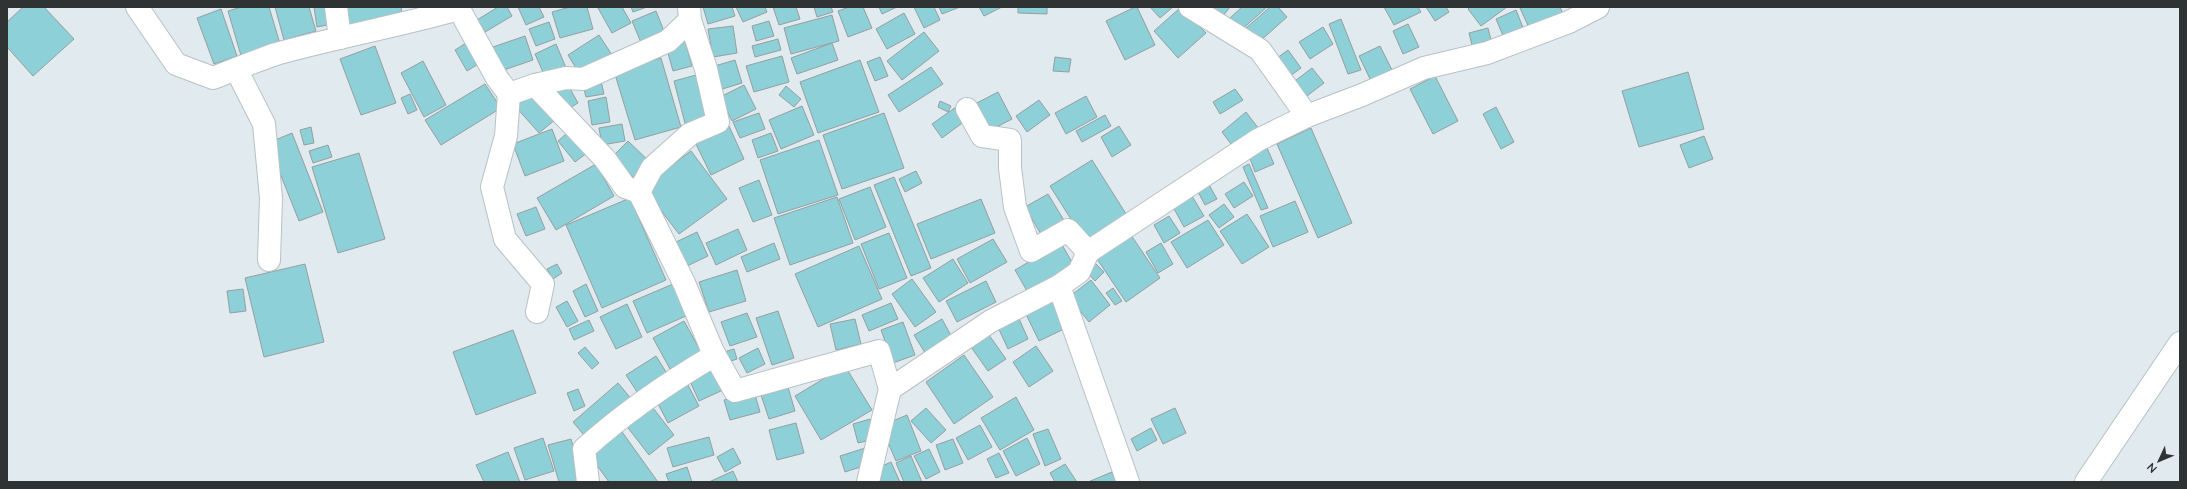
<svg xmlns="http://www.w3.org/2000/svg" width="2187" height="489" font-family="Lato,sans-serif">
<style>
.building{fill:#8dd0d7;stroke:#959fa0}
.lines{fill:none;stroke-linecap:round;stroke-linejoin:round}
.minor-casing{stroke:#b8c1c5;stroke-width:24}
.secondary-casing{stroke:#b8c1c5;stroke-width:24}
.minor{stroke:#fff;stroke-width:22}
.secondary{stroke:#fff;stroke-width:22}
</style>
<rect width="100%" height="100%" fill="#e1ebef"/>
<g class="building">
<path d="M 23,7 L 44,7 L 74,39 L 33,76 L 7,47 L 7,22 Z"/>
<path d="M 241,7 L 269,7 L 281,47 L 242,59 L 228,11 Z"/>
<path d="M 275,7 L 309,7 L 316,31 L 284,40 Z"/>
<path d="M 314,7 L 330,7 L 333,24 L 317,27 Z"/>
<path d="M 341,7 L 401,7 L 403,22 L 345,32 Z"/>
<path d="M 498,7 L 507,7 L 512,16 L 485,32 L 477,20 Z"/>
<path d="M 518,7 L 539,7 L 544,17 L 526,25 Z"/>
<path d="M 570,7 L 587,7 L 593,29 L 560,38 L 552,12 Z"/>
<path d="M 600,7 L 622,7 L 631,23 L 612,33 L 598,8 Z"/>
<path d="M 631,7 L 647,7 L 633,12 Z"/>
<path d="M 703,7 L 732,7 L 735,16 L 708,24 Z"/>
<path d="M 736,7 L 765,7 L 767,12 L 743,22 Z"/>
<path d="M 773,7 L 796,7 L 800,19 L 779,25 Z"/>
<path d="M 814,7 L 831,7 L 833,12 L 817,17 Z"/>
<path d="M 849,7 L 863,7 L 872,28 L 848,37 L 838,11 Z"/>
<path d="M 879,7 L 897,7 L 882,14 Z"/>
<path d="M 914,7 L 934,7 L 940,20 L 924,28 Z"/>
<path d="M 939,7 L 960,7 L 942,14 Z"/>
<path d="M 979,7 L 1002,7 L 984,16 Z"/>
<path d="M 1018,7 L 1047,7 L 1047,14 L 1018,13 Z"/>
<path d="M 1135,7 L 1137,7 L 1155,45 L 1125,60 L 1106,21 Z"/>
<path d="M 1150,7 L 1173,7 L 1160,18 Z"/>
<path d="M 1181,7 L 1206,33 L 1178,58 L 1154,31 Z"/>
<path d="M 1204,7 L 1230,7 L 1220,20 Z"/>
<path d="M 1242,7 L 1267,7 L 1240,31 L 1229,19 Z"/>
<path d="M 1270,7 L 1278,7 L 1287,17 L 1259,42 L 1246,28 Z"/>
<path d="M 1384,7 L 1418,7 L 1421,12 L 1394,25 Z"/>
<path d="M 1426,7 L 1446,7 L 1449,12 L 1435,21 Z"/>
<path d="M 1470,7 L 1507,7 L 1481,26 L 1468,9 Z"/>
<path d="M 1524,7 L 1560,7 L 1564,16 L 1530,30 L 1520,8 Z"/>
<path d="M 221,9 L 237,56 L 214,64 L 197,18 Z"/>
<path d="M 1516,10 L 1524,30 L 1504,38 L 1496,19 Z"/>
<path d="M 656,11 L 666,36 L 642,45 L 632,21 Z"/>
<path d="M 904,13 L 915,34 L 887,49 L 876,29 Z"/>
<path d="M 832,15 L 839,41 L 791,54 L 784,28 Z"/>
<path d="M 1341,19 L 1361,70 L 1348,74 L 1329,24 Z"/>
<path d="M 769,21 L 774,36 L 756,41 L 752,26 Z"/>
<path d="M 549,22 L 555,39 L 536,46 L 529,29 Z"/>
<path d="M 1408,24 L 1419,47 L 1403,54 L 1393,31 Z"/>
<path d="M 733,26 L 737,53 L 713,57 L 708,29 Z"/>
<path d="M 1323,27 L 1333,44 L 1310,59 L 1299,42 Z"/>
<path d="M 1488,28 L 1491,40 L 1472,45 L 1469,33 Z"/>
<path d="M 924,32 L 939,51 L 902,80 L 887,61 Z"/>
<path d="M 599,35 L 614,58 L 582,78 L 568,55 Z"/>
<path d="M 525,36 L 533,60 L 498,72 L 490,48 Z"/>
<path d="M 778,39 L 781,50 L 755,57 L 752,46 Z"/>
<path d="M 471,40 L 483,61 L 467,71 L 455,50 Z"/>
<path d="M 685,41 L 692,66 L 673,71 L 666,46 Z"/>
<path d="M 832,43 L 838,60 L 797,74 L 791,58 Z"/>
<path d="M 556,44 L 567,70 L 546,79 L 535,54 Z"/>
<path d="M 375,46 L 396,103 L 361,115 L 340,59 Z"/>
<path d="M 1380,46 L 1394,74 L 1373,85 L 1359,56 Z"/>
<path d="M 1288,50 L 1301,68 L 1290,76 L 1277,58 Z"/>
<path d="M 782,56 L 789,82 L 754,92 L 746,66 Z"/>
<path d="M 880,57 L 888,76 L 875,81 L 867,62 Z"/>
<path d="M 1055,57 L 1071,59 L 1069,72 L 1053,71 Z"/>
<path d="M 661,58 L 681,127 L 635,140 L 614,71 Z"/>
<path d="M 735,60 L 742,83 L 716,91 L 708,68 Z"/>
<path d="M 860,60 L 879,112 L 818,133 L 800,82 Z"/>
<path d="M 423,61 L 446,105 L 424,117 L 401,73 Z"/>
<path d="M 931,67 L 943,84 L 899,112 L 888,95 Z"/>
<path d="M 1312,68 L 1324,83 L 1303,99 L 1291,84 Z"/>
<path d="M 1688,72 L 1704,129 L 1639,147 L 1622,91 Z"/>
<path d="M 700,74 L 712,121 L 686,127 L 674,81 Z"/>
<path d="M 1435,76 L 1458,121 L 1433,134 L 1410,89 Z"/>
<path d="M 601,81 L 604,94 L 586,97 L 583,85 Z"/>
<path d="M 485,84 L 501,108 L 441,145 L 425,120 Z"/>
<path d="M 568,85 L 578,103 L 565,111 L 555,93 Z"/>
<path d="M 744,85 L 756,109 L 732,121 L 720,97 Z"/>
<path d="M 786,86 L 801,99 L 794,107 L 779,95 Z"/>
<path d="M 1235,89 L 1243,100 L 1220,114 L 1213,102 Z"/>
<path d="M 532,91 L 556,119 L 539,133 L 515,106 Z"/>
<path d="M 998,92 L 1012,119 L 987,132 L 973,105 Z"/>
<path d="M 410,94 L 417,110 L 408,114 L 401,98 Z"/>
<path d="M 1086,96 L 1097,117 L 1066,134 L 1055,113 Z"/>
<path d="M 606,97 L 610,122 L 592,125 L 588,101 Z"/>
<path d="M 1039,100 L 1050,115 L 1027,132 L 1016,116 Z"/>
<path d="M 940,101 L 951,106 L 948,112 L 938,107 Z"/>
<path d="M 802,106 L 814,135 L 781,149 L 769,120 Z"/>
<path d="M 956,107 L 965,121 L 942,138 L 932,124 Z"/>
<path d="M 1496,107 L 1514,142 L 1501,149 L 1483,114 Z"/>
<path d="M 1246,112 L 1259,129 L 1234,148 L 1222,132 Z"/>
<path d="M 759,113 L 765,129 L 740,138 L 733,122 Z"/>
<path d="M 884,113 L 904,168 L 842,189 L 823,135 Z"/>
<path d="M 1105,115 L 1111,126 L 1082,142 L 1076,131 Z"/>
<path d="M 622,124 L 625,141 L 602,145 L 599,128 Z"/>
<path d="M 729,126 L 744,159 L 711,175 L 695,142 Z"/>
<path d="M 1119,126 L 1131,145 L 1112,157 L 1101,137 Z"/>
<path d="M 311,127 L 314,143 L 304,145 L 300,130 Z"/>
<path d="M 573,128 L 591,150 L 575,162 L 558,141 Z"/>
<path d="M 1311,128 L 1352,223 L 1318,238 L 1277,144 Z"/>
<path d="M 552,129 L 564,161 L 525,176 L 513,144 Z"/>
<path d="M 292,133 L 323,212 L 299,221 L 268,143 Z"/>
<path d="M 771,133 L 778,151 L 758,158 L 752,140 Z"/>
<path d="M 1704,136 L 1713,159 L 1689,168 L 1680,145 Z"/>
<path d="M 819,140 L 838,195 L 778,214 L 760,160 Z"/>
<path d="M 628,141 L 654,166 L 638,182 L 612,157 Z"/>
<path d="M 328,145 L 332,157 L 313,163 L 309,151 Z"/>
<path d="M 1267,148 L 1274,164 L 1255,172 L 1249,156 Z"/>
<path d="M 691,151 L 727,199 L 679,234 L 643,187 Z"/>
<path d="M 359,153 L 385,239 L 338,253 L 312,167 Z"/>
<path d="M 1092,160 L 1128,217 L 1086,243 L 1050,186 Z"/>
<path d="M 596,164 L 614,196 L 556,230 L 537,198 Z"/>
<path d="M 1249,164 L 1268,208 L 1261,210 L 1243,167 Z"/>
<path d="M 916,171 L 922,183 L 905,192 L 899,179 Z"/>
<path d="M 894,177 L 931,268 L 911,276 L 874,185 Z"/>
<path d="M 759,180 L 772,215 L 753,222 L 739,188 Z"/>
<path d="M 1244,182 L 1253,196 L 1234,208 L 1225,194 Z"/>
<path d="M 1208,183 L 1217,199 L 1205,205 L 1197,190 Z"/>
<path d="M 870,187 L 886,227 L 855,240 L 839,199 Z"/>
<path d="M 1048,194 L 1065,222 L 1042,236 L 1025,207 Z"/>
<path d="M 1192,196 L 1204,216 L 1184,227 L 1173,207 Z"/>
<path d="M 837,197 L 853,243 L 790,265 L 774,218 Z"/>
<path d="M 630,198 L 666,280 L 602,308 L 566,225 Z"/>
<path d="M 981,199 L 995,233 L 931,259 L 917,224 Z"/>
<path d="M 1295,201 L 1308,232 L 1273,247 L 1260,216 Z"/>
<path d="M 1224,204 L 1234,217 L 1219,228 L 1209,215 Z"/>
<path d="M 536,207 L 545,229 L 526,236 L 517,214 Z"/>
<path d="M 1247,214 L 1269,247 L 1242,264 L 1220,231 Z"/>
<path d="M 1169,216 L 1180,233 L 1164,243 L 1154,225 Z"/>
<path d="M 1208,220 L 1224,245 L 1187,268 L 1171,242 Z"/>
<path d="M 738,229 L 747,250 L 716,265 L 706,243 Z"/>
<path d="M 697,232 L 708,256 L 685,267 L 674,243 Z"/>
<path d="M 889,233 L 907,278 L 879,289 L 861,244 Z"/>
<path d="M 1131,235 L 1160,278 L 1126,302 L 1097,259 Z"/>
<path d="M 993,239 L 1007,262 L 970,283 L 957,259 Z"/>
<path d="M 774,243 L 780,259 L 747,272 L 741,257 Z"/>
<path d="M 1061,243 L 1077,271 L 1031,298 L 1015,270 Z"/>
<path d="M 1161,243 L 1173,264 L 1158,273 L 1146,252 Z"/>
<path d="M 859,246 L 882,299 L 818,327 L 795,274 Z"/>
<path d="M 953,259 L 968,283 L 939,302 L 923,278 Z"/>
<path d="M 1093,261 L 1104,272 L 1095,281 L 1084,269 Z"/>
<path d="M 305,264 L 324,342 L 264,357 L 245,278 Z"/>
<path d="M 557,264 L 562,273 L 553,279 L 547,269 Z"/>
<path d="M 737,270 L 746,301 L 709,312 L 699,282 Z"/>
<path d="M 912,279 L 936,312 L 915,327 L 892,294 Z"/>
<path d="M 1091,280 L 1110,305 L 1089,322 L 1069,297 Z"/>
<path d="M 986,281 L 996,302 L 957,322 L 946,301 Z"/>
<path d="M 586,284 L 598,311 L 585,317 L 573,291 Z"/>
<path d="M 673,284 L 686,316 L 647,333 L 633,301 Z"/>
<path d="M 1113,288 L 1122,301 L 1115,305 L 1106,293 Z"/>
<path d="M 243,289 L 246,311 L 230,313 L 227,291 Z"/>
<path d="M 1050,294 L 1066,328 L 1039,341 L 1022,306 Z"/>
<path d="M 567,301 L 578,321 L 567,327 L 556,307 Z"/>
<path d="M 891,303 L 898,319 L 869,331 L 862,315 Z"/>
<path d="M 627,304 L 642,337 L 616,349 L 600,317 Z"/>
<path d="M 778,311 L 794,358 L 772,365 L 756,318 Z"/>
<path d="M 747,313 L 757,337 L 730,346 L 721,322 Z"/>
<path d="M 1017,314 L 1028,339 L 1008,349 L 996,323 Z"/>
<path d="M 855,319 L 861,344 L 836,350 L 830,324 Z"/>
<path d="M 942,319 L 954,341 L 927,356 L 914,335 Z"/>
<path d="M 589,320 L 594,331 L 574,340 L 569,329 Z"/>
<path d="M 684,321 L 701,352 L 670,369 L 653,338 Z"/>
<path d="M 903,322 L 915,355 L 893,363 L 881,330 Z"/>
<path d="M 513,330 L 536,393 L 476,415 L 453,352 Z"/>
<path d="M 989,335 L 1006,359 L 988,371 L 971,347 Z"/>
<path d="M 1036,346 L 1053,371 L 1029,387 L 1013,362 Z"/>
<path d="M 585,347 L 599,363 L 592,369 L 578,353 Z"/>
<path d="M 758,348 L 765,364 L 747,373 L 739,358 Z"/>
<path d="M 734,349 L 737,359 L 725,363 L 721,353 Z"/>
<path d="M 964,355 L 993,397 L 954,424 L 926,382 Z"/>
<path d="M 656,356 L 671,380 L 641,398 L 626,375 Z"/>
<path d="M 711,364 L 723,390 L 699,401 L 687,375 Z"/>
<path d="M 845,366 L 872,410 L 821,440 L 795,396 Z"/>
<path d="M 618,383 L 633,401 L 588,440 L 573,422 Z"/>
<path d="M 687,383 L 699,406 L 668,423 L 656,400 Z"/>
<path d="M 788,387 L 795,411 L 769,419 L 761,395 Z"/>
<path d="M 578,389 L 585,406 L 574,411 L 567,393 Z"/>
<path d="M 754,391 L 760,412 L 730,420 L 724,400 Z"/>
<path d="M 1016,397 L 1034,430 L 1000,450 L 981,418 Z"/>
<path d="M 650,404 L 674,435 L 649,455 L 625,424 Z"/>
<path d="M 926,408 L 946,430 L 931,443 L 911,421 Z"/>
<path d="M 1175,408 L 1186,433 L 1163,444 L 1151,419 Z"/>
<path d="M 907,415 L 921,451 L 896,461 L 881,426 Z"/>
<path d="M 870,419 L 875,439 L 858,443 L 853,424 Z"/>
<path d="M 796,423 L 804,453 L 777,460 L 769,430 Z"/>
<path d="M 980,425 L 992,447 L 968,460 L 956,438 Z"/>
<path d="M 1151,428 L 1157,440 L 1137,451 L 1131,439 Z"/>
<path d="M 620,429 L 658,482 L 609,482 L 588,453 Z"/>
<path d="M 1048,429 L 1061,459 L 1045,466 L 1033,434 Z"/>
<path d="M 709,437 L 714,455 L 673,467 L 667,448 Z"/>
<path d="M 543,438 L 554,471 L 525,480 L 514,448 Z"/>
<path d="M 1027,438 L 1040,464 L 1016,476 L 1003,451 Z"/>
<path d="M 571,439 L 583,482 L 559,482 L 548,445 Z"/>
<path d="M 953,439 L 963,463 L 945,470 L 936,445 Z"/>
<path d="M 733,448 L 741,463 L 725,472 L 717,457 Z"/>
<path d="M 865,448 L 870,464 L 845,472 L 840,456 Z"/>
<path d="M 929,449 L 940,472 L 926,479 L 914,456 Z"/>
<path d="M 508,452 L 520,482 L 484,482 L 476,465 Z"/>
<path d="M 999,453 L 1009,473 L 996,478 L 987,459 Z"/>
<path d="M 911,456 L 922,482 L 904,482 L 896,463 Z"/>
<path d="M 891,462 L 900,482 L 876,482 L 871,471 Z"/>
<path d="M 1065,464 L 1077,482 L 1055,482 L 1050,473 Z"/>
<path d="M 687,467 L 692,482 L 669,482 L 666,474 Z"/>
<path d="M 733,471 L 738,482 L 709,482 Z"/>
<path d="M 1112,472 L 1116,482 L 1088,482 Z"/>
</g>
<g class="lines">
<defs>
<g id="minor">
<path d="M 137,7 L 176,64 L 213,78 C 234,70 255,61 276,54 C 337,37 399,26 459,9 L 497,78 L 509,94 L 535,85 L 605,159 L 625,187 L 639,192 L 684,283 L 713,352 L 735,391 L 879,351 L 890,389 L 991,321 L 1059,286 L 1128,482"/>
<path d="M 336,7 L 340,38"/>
<path d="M 1190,7 L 1260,50 L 1307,116"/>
<path d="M 236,69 L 264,124 L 271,198 L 269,260"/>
<path d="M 535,85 L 566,78 L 583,79 L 668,41 L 690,20"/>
<path d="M 509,94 L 506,136 L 492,187 L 505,239 L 543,284 L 537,312"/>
<path d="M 967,109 L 982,136 L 1010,140 L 1010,168 L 1015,207 L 1031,251 L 1068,230 L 1088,252 L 1258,140 L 1307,116 L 1362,95 L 1424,68 L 1487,53 L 1569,22 L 1598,7"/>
<path d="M 639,192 L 652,168 L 690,134 L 718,122 L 706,69 L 690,20 L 689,7"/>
<path d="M 1059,286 L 1079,272 L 1088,252"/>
<path d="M 588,482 L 584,449 C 625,412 669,382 715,355"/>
<path d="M 868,482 L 890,389"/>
</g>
<path id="secondary" d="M 2086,482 L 2180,343"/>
</defs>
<use href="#minor" class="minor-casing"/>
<use href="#secondary" class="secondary-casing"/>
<use href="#minor" class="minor"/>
<use href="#secondary" class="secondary"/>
</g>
<rect width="2187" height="489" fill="none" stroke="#2f3334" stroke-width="16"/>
<g transform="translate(2159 461) rotate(226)" stroke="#e1ebef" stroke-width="3" paint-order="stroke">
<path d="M0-3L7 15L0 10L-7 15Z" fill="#2f3334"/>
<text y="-6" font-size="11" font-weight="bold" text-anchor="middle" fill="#2f3334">N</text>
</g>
</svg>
